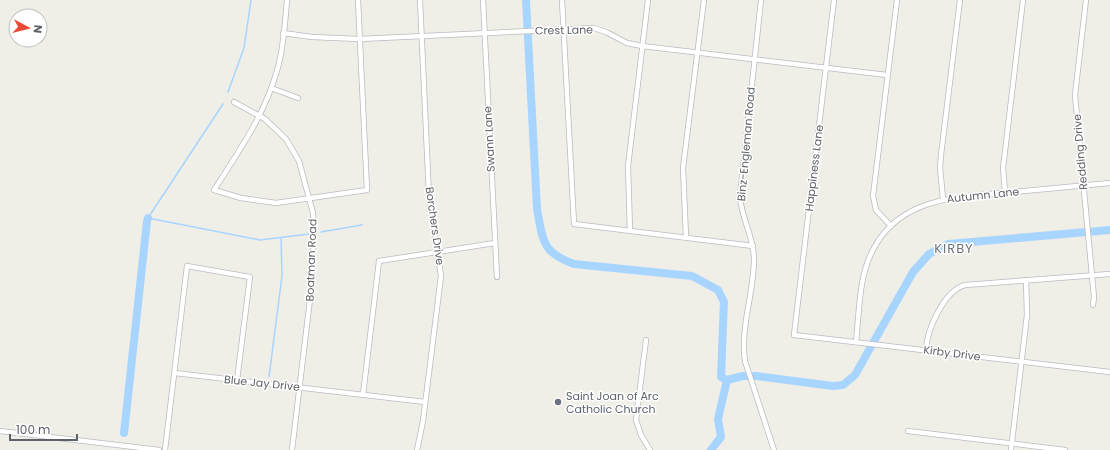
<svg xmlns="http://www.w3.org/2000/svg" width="1110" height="450" font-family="Poppins,sans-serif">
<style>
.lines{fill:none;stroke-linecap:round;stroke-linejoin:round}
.stream{stroke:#a8d5ff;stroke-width:1.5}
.river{stroke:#a8d5ff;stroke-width:8}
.minor-casing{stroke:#b9bbc0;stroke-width:6}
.minor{stroke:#fff;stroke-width:4.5}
.worship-dot{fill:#6b7280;stroke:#fff;stroke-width:1.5}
.labels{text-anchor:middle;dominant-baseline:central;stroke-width:3;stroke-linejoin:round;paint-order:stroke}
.street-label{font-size:11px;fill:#5e6167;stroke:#fff}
.worship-label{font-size:11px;fill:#5b616d;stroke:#fff;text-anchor:start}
.quarter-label{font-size:13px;letter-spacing:1px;fill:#6f7379;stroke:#fff}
</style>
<rect width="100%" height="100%" fill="#f0efe7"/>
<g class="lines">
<g class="stream">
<path d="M 228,92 L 244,48 L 251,0"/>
<path d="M 223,104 L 148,218 L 260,240 L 309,234"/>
<path d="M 321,232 L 362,225"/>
<path d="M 269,377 L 282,276 L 281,238"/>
</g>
<g class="river">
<path d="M 526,0 L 537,209 C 543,240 541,252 574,264 L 692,276 L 718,290 L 724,302 L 721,377 L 727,380"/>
<path d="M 124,433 L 147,221 L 148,218"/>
<path d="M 711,450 L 721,437 L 718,419 L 727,380 L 743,376 L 756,376 L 833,386 L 843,385 L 855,375 L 913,272 L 929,254 L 948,244 L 1110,230"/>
</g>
<defs>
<g id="minor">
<path d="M 287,0 C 285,22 284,45 278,67 C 266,113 239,151 214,190 L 241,198 L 276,203 L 367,190 L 358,0"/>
<path d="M 483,0 L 497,277"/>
<path d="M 562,0 L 574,224 L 753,246"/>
<path d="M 761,0 L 740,196 C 741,218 754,237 754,259 C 754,293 740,327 745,361 L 774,450"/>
<path d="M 834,0 L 794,335 L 1110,372"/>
<path d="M 1086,0 L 1075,95 L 1094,297 L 1093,305"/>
<path d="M 283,33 L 312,37 L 359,39 L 594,28 L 606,32 L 627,43 L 642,46 L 887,75"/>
<path d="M 271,88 L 298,98"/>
<path d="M 234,102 L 265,119 L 286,139 L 299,161 L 313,213 L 314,228 L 311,291 L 292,450"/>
<path d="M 1005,192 L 1003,168 L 1023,0"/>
<path d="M 943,199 L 940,168 L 941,155 L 960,0"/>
<path d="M 891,226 L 876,210 L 873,196 L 897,0"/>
<path d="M 630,231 L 628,166 L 648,0"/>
<path d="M 686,237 L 683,168 L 704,0"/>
<path d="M 646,340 L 636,420 L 641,435 L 650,450"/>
<path d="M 856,342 C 859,315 859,280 870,256 C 896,196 958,197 1013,192 C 1046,189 1078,186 1110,183"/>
<path d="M 926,350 C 927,329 944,291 965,285 L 1110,274"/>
<path d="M 175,373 L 425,402"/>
<path d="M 363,395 L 379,261 L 495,243"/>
<path d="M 0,431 L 159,450"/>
<path d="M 908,431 L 1065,450"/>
<path d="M 165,450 L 187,266 L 250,277 L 237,380"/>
<path d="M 417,450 L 423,421 L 441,276 L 429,196 L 420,0"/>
<path d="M 1011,450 L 1027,315 L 1026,280"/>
</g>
</defs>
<use href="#minor" class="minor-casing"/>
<use href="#minor" class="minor"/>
</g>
<circle class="worship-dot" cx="558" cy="402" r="4"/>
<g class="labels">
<g class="street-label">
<text transform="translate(564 30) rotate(-1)">Crest Lane</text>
<text transform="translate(489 139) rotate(-93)">Swann Lane</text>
<text transform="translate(746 144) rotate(-85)">Binz-Engleman Road</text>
<text transform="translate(1080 152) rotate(-95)">Redding Drive</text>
<text transform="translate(814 168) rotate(-83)">Happiness Lane</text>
<text transform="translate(983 195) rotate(-6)">Autumn Lane</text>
<text transform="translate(435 226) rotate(82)">Borchers Drive</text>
<text transform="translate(311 260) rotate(-88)">Boatman Road</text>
<text transform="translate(952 353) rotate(7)">Kirby Drive</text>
<text transform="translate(262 383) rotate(6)">Blue Jay Drive</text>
</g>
<g class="worship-label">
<text x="566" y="396">Saint Joan of Arc<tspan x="566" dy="13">Catholic Church</tspan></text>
</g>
<g class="quarter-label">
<text x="954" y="248">KIRBY</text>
</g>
</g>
<g transform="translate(28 28) rotate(97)"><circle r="19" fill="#ffffff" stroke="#bfc0c2"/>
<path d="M0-3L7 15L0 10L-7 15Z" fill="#ea4a33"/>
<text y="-6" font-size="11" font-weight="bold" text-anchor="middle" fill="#5e6167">N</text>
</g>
<path d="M10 434v6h67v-6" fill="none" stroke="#5e6167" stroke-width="2"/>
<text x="16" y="434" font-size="12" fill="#5e6167" stroke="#ffffff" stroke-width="3" paint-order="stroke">100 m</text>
</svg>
